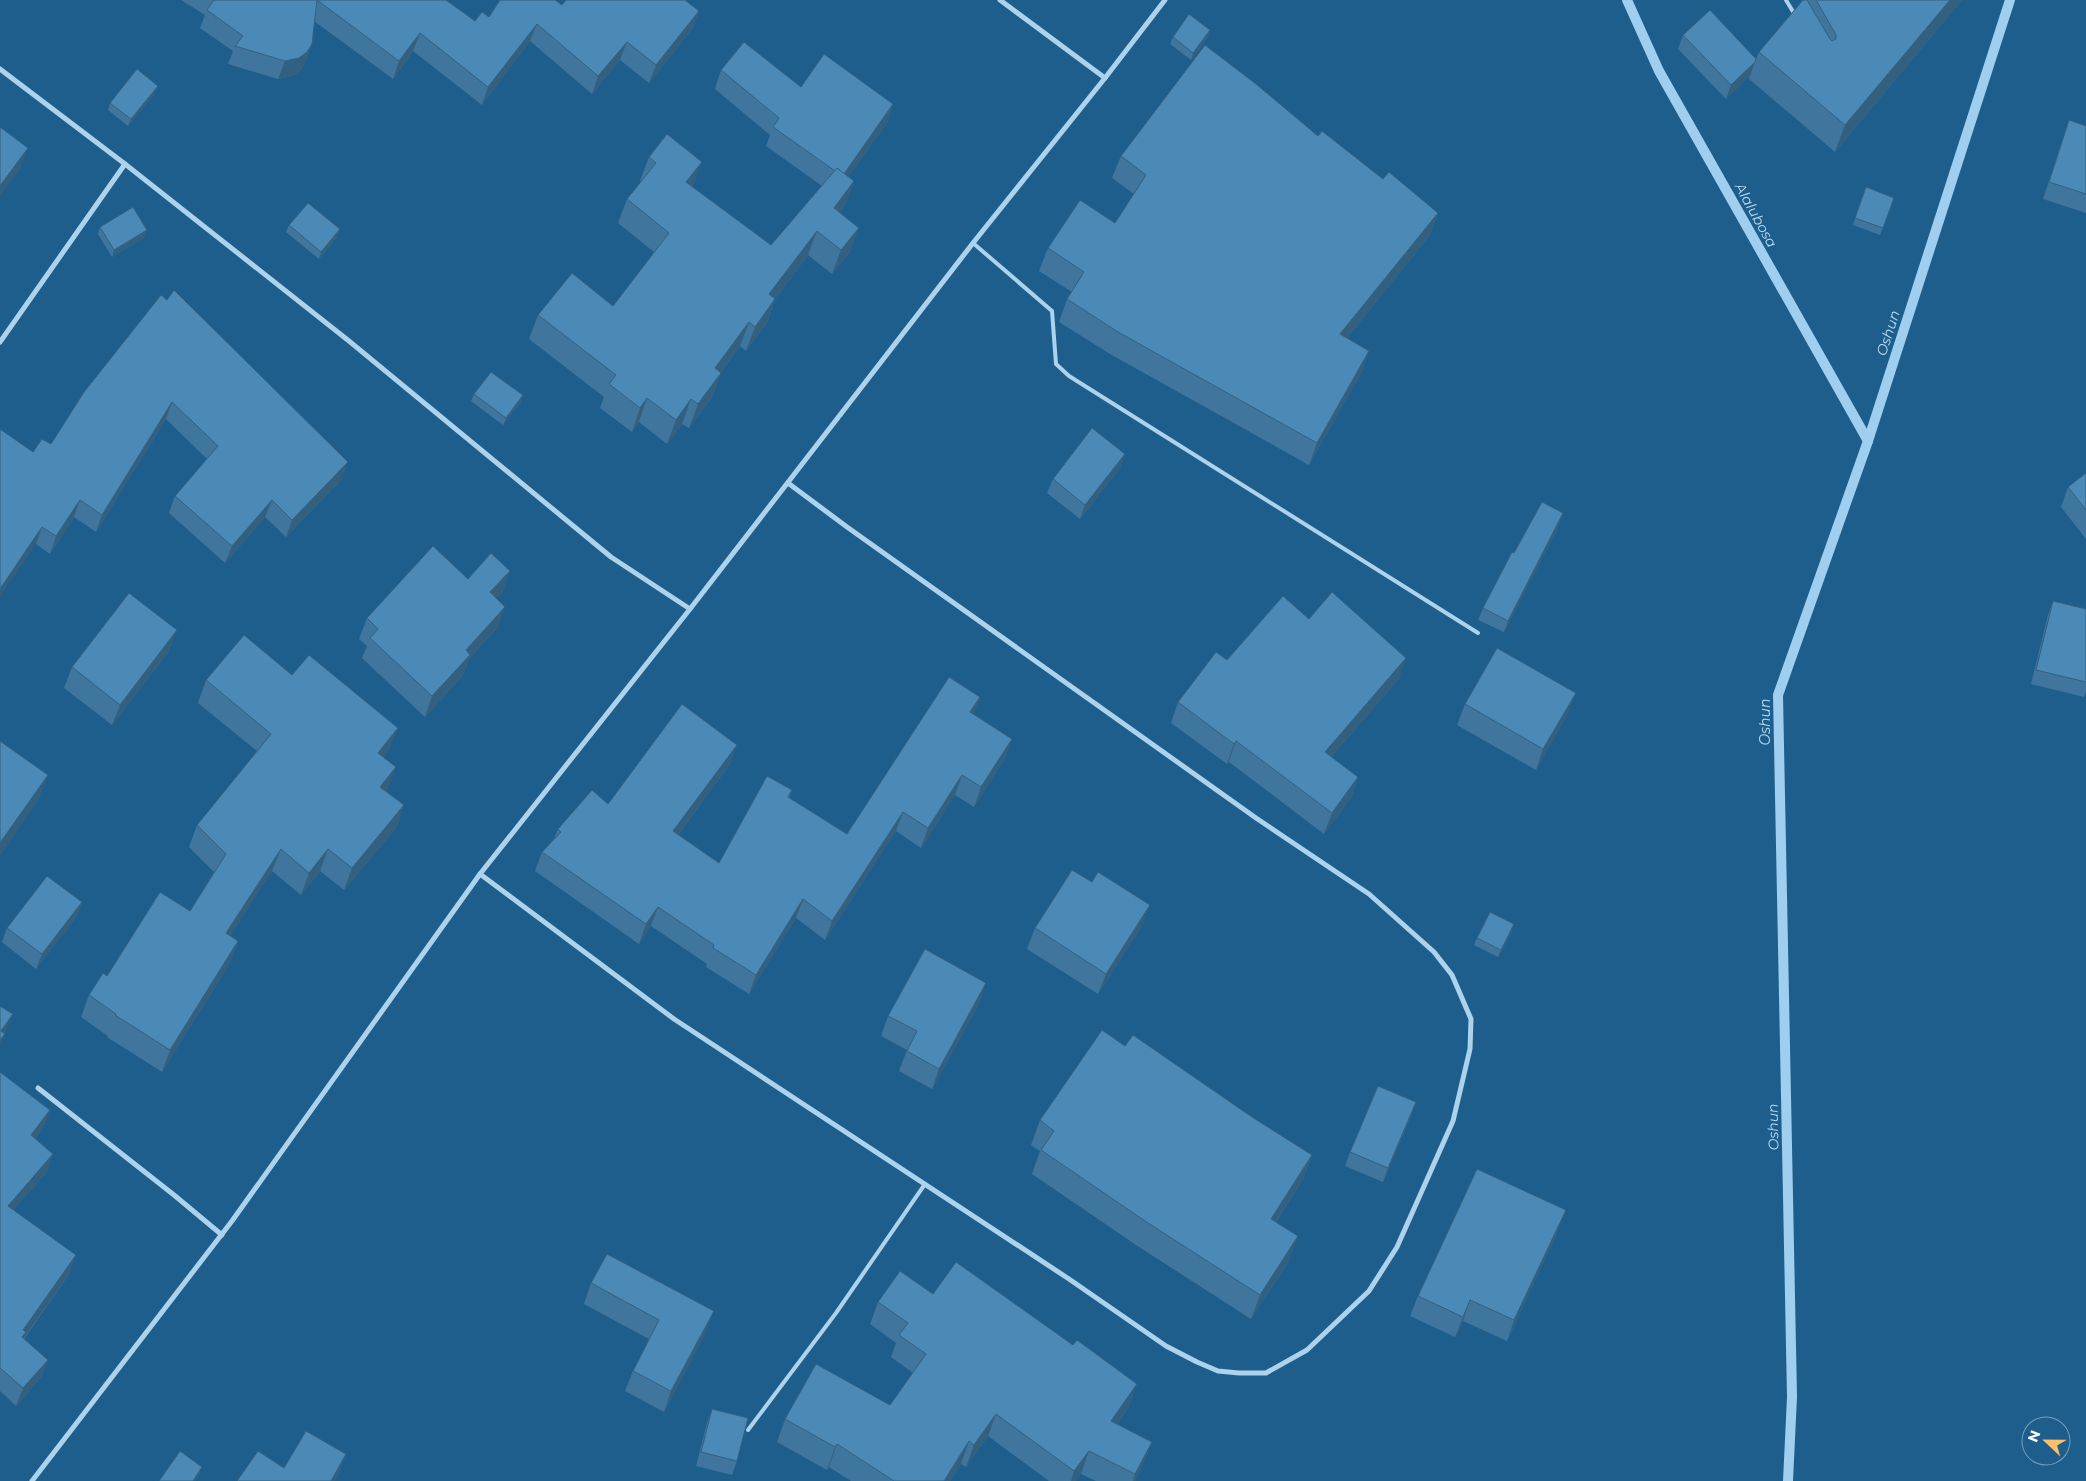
<svg xmlns="http://www.w3.org/2000/svg" width="2086" height="1481" font-family="Montserrat,sans-serif">
<style>
.lines{fill:none;stroke-linecap:round;stroke-linejoin:round}
.stream{stroke:#9fceee;stroke-width:10}
.service{stroke:#acd2ec;stroke-width:4}
.minor{stroke:#acd2ec;stroke-width:5}
.wall{fill:#40769d}
.shaded-wall{fill:#34607f}
.building{fill:#4b89b6;stroke:#34607f}
.labels{text-anchor:middle;dominant-baseline:central;stroke-width:4.5;stroke-linejoin:round;paint-order:stroke}
.water-label{font-size:14px;font-style:italic;fill:#b8dbf3;stroke:#1e5e8d}
</style>
<rect width="100%" height="100%" fill="#1e5e8d"/>
<g class="lines">
<g class="stream">
<path d="M 1627,0 L 1659,71 L 1868,441"/>
<path d="M 1788,1481 L 1792,1397 L 1778,695 L 1868,441 L 2010,0"/>
</g>
<g class="service">
<path d="M 1786,0 L 1795,15"/>
<path d="M 973,243 L 1052,311 L 1056,364 L 1069,376 L 1478,633"/>
<path d="M 748,1430 L 836,1313 L 925,1184"/>
</g>
<g class="minor">
<path d="M 1000,0 L 1105,78"/>
<path d="M 0,69 L 125,164 L 349,341 L 611,557 L 690,609"/>
<path d="M 0,342 L 125,164"/>
<path d="M 480,874 L 674,1019 L 1069,1279 L 1166,1346 L 1197,1362 L 1218,1371 L 1239,1373 L 1266,1373 L 1307,1350 L 1369,1291 L 1397,1247 L 1453,1121 L 1470,1049 L 1471,1019 L 1452,975 L 1434,952 L 1369,894 L 1256,818 L 847,527 L 788,483"/>
<path d="M 38,1088 L 174,1195 L 222,1235"/>
<path d="M 32,1481 L 232,1221 L 480,874 L 690,609 L 973,243 L 1105,78 L 1165,0"/>
</g>
</g>
<g class="wall">
<path d="M 181,0 L 446,0 L 475,21 L 489,17 L 562,5 L 699,11 L 692,29 L 649,83 L 620,60 L 592,94 L 530,41 L 482,105 L 413,51 L 393,79 L 314,21 L 312,44 L 305,62 L 301,70 L 292,76 L 278,79 L 228,64 L 233,51 L 200,28 L 205,15 Z"/>
<path d="M 1803,0 L 1962,0 L 1835,152 L 1749,79 L 1750,76 L 1726,99 L 1678,49 L 1683,35 L 1756,59 L 1759,52 Z"/>
<path d="M 1173,37 L 1208,37 L 1191,60 L 1170,44 Z"/>
<path d="M 721,70 L 801,87 L 893,104 L 887,123 L 848,177 L 854,181 L 845,205 L 840,212 L 850,252 L 832,274 L 808,255 L 775,299 L 767,323 L 746,351 L 740,346 L 721,372 L 721,373 L 712,397 L 689,428 L 682,424 L 667,444 L 639,422 L 632,432 L 600,408 L 604,397 L 529,339 L 538,315 L 613,306 L 654,252 L 618,223 L 627,199 L 641,182 L 640,181 L 649,157 L 693,186 L 692,187 L 771,245 L 822,186 L 766,146 L 770,135 L 715,89 Z"/>
<path d="M 155,93 L 128,126 L 108,110 L 110,103 Z"/>
<path d="M 2069,120 L 2086,126 L 2086,213 L 2043,199 Z"/>
<path d="M 1318,136 L 1383,179 L 1438,213 L 1430,235 L 1347,338 L 1369,351 L 1361,373 L 1309,465 L 1110,354 L 1059,322 L 1067,299 L 1072,292 L 1039,271 L 1048,248 L 1115,223 L 1134,194 L 1112,178 L 1121,156 Z"/>
<path d="M 1866,187 L 1894,198 L 1880,235 L 1853,225 Z"/>
<path d="M 289,225 L 340,229 L 337,237 L 319,259 L 286,232 Z"/>
<path d="M 100,227 L 145,237 L 112,257 L 98,234 Z"/>
<path d="M 161,295 L 342,479 L 286,537 L 265,517 L 225,563 L 169,513 L 175,496 L 207,459 L 166,419 L 96,532 L 74,517 L 50,554 L 36,544 L 33,452 L 51,444 Z"/>
<path d="M 474,394 L 523,395 L 520,403 L 503,425 L 471,401 Z"/>
<path d="M 1125,454 L 1120,468 L 1080,519 L 1047,493 L 1053,479 Z"/>
<path d="M 2086,473 L 2086,539 L 2061,507 L 2068,487 Z"/>
<path d="M 1559,525 L 1504,632 L 1478,620 L 1483,608 L 1514,553 Z"/>
<path d="M 468,579 L 503,592 L 496,598 L 498,627 L 469,659 L 463,675 L 425,717 L 362,658 L 367,646 L 359,639 L 367,618 Z"/>
<path d="M 2053,601 L 2086,609 L 2086,692 L 2084,697 L 2031,684 L 2048,615 Z"/>
<path d="M 1309,619 L 1399,679 L 1331,757 L 1358,777 L 1351,798 L 1324,834 L 1229,762 L 1227,764 L 1171,723 L 1178,702 L 1227,660 Z"/>
<path d="M 169,651 L 112,725 L 64,688 L 72,667 Z"/>
<path d="M 292,675 L 389,750 L 383,757 L 396,767 L 386,791 L 404,805 L 396,828 L 344,890 L 320,871 L 301,895 L 272,871 L 230,936 L 238,941 L 230,963 L 162,1072 L 107,1037 L 108,1036 L 81,1017 L 89,995 L 107,976 L 190,911 L 214,872 L 189,847 L 197,825 L 257,751 L 198,703 L 206,680 Z"/>
<path d="M 980,697 L 973,714 L 1012,739 L 1005,758 L 974,807 L 955,795 L 921,848 L 896,831 L 825,940 L 796,918 L 749,994 L 706,967 L 707,964 L 651,926 L 639,944 L 535,871 L 542,852 L 554,839 L 558,829 L 608,804 L 730,764 L 678,835 L 719,863 L 792,790 L 789,798 L 847,834 Z"/>
<path d="M 1465,704 L 1568,713 L 1536,770 L 1457,725 Z"/>
<path d="M 82,902 L 77,916 L 36,969 L 2,942 L 7,928 Z"/>
<path d="M 1142,926 L 1098,994 L 1027,949 L 1035,928 Z"/>
<path d="M 1512,931 L 1498,957 L 1474,945 L 1477,938 Z"/>
<path d="M 979,1004 L 932,1089 L 899,1071 L 907,1050 L 881,1036 L 888,1016 Z"/>
<path d="M 1125,1046 L 1252,1117 L 1312,1155 L 1303,1179 L 1276,1222 L 1289,1261 L 1251,1319 L 1139,1247 L 1032,1174 L 1040,1151 L 1031,1145 L 1040,1120 Z"/>
<path d="M 0,1072 L 44,1127 L 35,1139 L 47,1172 L 13,1210 L 70,1273 L 24,1339 L 48,1360 L 41,1377 L 16,1406 L 0,1391 Z"/>
<path d="M 1416,1102 L 1411,1116 L 1383,1182 L 1345,1166 L 1350,1152 Z"/>
<path d="M 1558,1231 L 1507,1341 L 1463,1321 L 1455,1337 L 1410,1316 L 1418,1296 Z"/>
<path d="M 591,1283 L 706,1332 L 664,1412 L 625,1391 L 633,1371 L 649,1339 L 584,1304 Z"/>
<path d="M 933,1294 L 1129,1407 L 1117,1424 L 1152,1442 L 1143,1464 L 1135,1481 L 1096,1481 L 1081,1474 L 1075,1481 L 1049,1481 L 988,1436 L 966,1467 L 961,1464 L 950,1481 L 851,1481 L 829,1467 L 827,1470 L 777,1442 L 785,1419 L 890,1405 L 913,1373 L 891,1357 L 896,1343 L 870,1324 L 878,1302 Z"/>
<path d="M 712,1409 L 737,1461 L 732,1475 L 696,1466 L 707,1423 Z"/>
</g>
<g class="shaded-wall">
<path d="M 1950,0 L 1962,0 L 1835,152 L 1845,125 Z"/>
<path d="M 699,11 L 692,29 L 649,83 L 656,65 Z"/>
<path d="M 537,24 L 530,41 L 482,105 L 488,87 Z"/>
<path d="M 1210,30 L 1208,37 L 1191,60 L 1193,53 Z"/>
<path d="M 420,33 L 413,51 L 393,79 L 399,61 Z"/>
<path d="M 627,42 L 620,60 L 592,94 L 598,76 Z"/>
<path d="M 312,44 L 305,62 L 301,70 L 292,76 L 278,79 L 285,61 Z"/>
<path d="M 1755,62 L 1750,76 L 1726,99 L 1731,85 Z"/>
<path d="M 158,86 L 155,93 L 128,126 L 131,119 Z"/>
<path d="M 893,104 L 887,123 L 835,195 L 842,176 Z"/>
<path d="M 28,148 L 20,169 L 0,196 L 0,186 Z"/>
<path d="M 702,162 L 693,186 L 677,206 L 686,182 Z"/>
<path d="M 854,181 L 845,205 L 826,232 L 834,208 Z"/>
<path d="M 1438,213 L 1430,235 L 1332,357 L 1340,334 Z"/>
<path d="M 859,228 L 850,252 L 832,274 L 841,250 Z"/>
<path d="M 340,229 L 337,237 L 319,259 L 321,252 Z"/>
<path d="M 147,230 L 145,237 L 112,257 L 114,250 Z"/>
<path d="M 817,231 L 808,255 L 761,318 L 769,294 Z"/>
<path d="M 775,299 L 767,323 L 746,351 L 755,327 Z"/>
<path d="M 749,322 L 740,346 L 706,392 L 715,368 Z"/>
<path d="M 1369,351 L 1361,373 L 1309,465 L 1317,443 Z"/>
<path d="M 721,373 L 712,397 L 689,428 L 698,404 Z"/>
<path d="M 523,395 L 520,403 L 503,425 L 506,418 Z"/>
<path d="M 647,398 L 639,422 L 632,432 L 640,408 Z"/>
<path d="M 691,399 L 682,424 L 667,444 L 676,420 Z"/>
<path d="M 172,402 L 166,419 L 96,532 L 102,515 Z"/>
<path d="M 1125,454 L 1120,468 L 1080,519 L 1085,505 Z"/>
<path d="M 348,462 L 342,479 L 286,537 L 292,520 Z"/>
<path d="M 80,500 L 74,517 L 50,554 L 56,536 Z"/>
<path d="M 272,500 L 265,517 L 225,563 L 232,546 Z"/>
<path d="M 1563,513 L 1559,525 L 1504,632 L 1508,621 Z"/>
<path d="M 42,527 L 36,544 L 0,597 L 0,589 Z"/>
<path d="M 510,571 L 503,592 L 483,613 L 490,592 Z"/>
<path d="M 505,607 L 498,627 L 469,659 L 463,675 L 425,717 L 432,696 L 466,650 Z"/>
<path d="M 177,630 L 169,651 L 112,725 L 120,705 Z"/>
<path d="M 1406,658 L 1399,679 L 1317,773 L 1325,752 Z"/>
<path d="M 1576,693 L 1568,713 L 1536,770 L 1543,749 Z"/>
<path d="M 980,697 L 973,716 L 970,712 Z"/>
<path d="M 398,728 L 389,750 L 370,775 L 378,753 Z"/>
<path d="M 1012,739 L 1005,758 L 974,807 L 981,787 Z"/>
<path d="M 1236,741 L 1229,762 L 1227,764 L 1234,744 Z"/>
<path d="M 737,745 L 730,764 L 666,851 L 673,831 Z"/>
<path d="M 396,767 L 388,790 L 372,809 L 380,787 Z"/>
<path d="M 48,775 L 38,801 L 0,856 L 0,843 Z"/>
<path d="M 962,775 L 955,795 L 921,848 L 928,828 Z"/>
<path d="M 1358,777 L 1351,798 L 1324,834 L 1332,813 Z"/>
<path d="M 404,805 L 396,828 L 344,890 L 352,868 Z"/>
<path d="M 903,812 L 896,831 L 825,940 L 832,921 Z"/>
<path d="M 281,849 L 272,871 L 218,956 L 226,933 Z"/>
<path d="M 328,849 L 320,871 L 301,895 L 309,873 Z"/>
<path d="M 803,899 L 796,918 L 749,994 L 756,975 Z"/>
<path d="M 82,902 L 77,916 L 36,969 L 42,954 Z"/>
<path d="M 1150,905 L 1142,926 L 1098,994 L 1106,974 Z"/>
<path d="M 658,907 L 651,926 L 639,944 L 646,924 Z"/>
<path d="M 1514,924 L 1512,931 L 1498,957 L 1501,950 Z"/>
<path d="M 238,941 L 230,963 L 162,1072 L 170,1050 Z"/>
<path d="M 986,983 L 979,1004 L 932,1089 L 939,1069 Z"/>
<path d="M 13,1014 L 6,1031 L 0,1046 L 1,1031 Z"/>
<path d="M 1416,1102 L 1411,1116 L 1383,1182 L 1388,1168 Z"/>
<path d="M 50,1110 L 44,1127 L 25,1152 L 31,1135 Z"/>
<path d="M 53,1154 L 47,1172 L 1,1224 L 8,1206 Z"/>
<path d="M 1312,1155 L 1303,1179 L 1262,1243 L 1271,1219 Z"/>
<path d="M 1566,1210 L 1558,1231 L 1507,1341 L 1514,1320 Z"/>
<path d="M 1298,1236 L 1289,1261 L 1251,1319 L 1260,1295 Z"/>
<path d="M 76,1255 L 70,1273 L 23,1339 L 19,1350 L 23,1330 Z"/>
<path d="M 1470,1300 L 1463,1321 L 1455,1337 L 1463,1317 Z"/>
<path d="M 714,1311 L 706,1332 L 664,1412 L 671,1391 Z"/>
<path d="M 48,1360 L 41,1377 L 16,1406 L 23,1388 Z"/>
<path d="M 1137,1384 L 1129,1407 L 1103,1443 L 1111,1421 Z"/>
<path d="M 996,1414 L 988,1436 L 966,1467 L 974,1445 Z"/>
<path d="M 969,1441 L 961,1464 L 950,1481 L 944,1481 Z"/>
<path d="M 1152,1442 L 1143,1464 L 1135,1481 L 1133,1481 L 1135,1474 Z"/>
<path d="M 837,1444 L 829,1467 L 827,1470 L 835,1447 Z"/>
<path d="M 1089,1451 L 1081,1474 L 1075,1481 L 1071,1481 L 1074,1471 Z"/>
<path d="M 346,1454 L 339,1474 L 335,1481 L 331,1481 Z"/>
<path d="M 202,1467 L 200,1474 L 195,1481 L 193,1481 Z"/>
</g>
<g class="building">
<path d="M 214,0 L 446,0 L 475,21 L 482,12 L 489,17 L 500,0 L 555,0 L 562,5 L 566,0 L 685,0 L 699,11 L 656,65 L 627,42 L 598,76 L 537,24 L 488,87 L 420,33 L 399,61 L 317,0 L 312,44 L 307,52 L 299,58 L 285,61 L 235,46 L 243,36 L 207,10 Z"/>
<path d="M 1803,0 L 1807,0 L 1830,39 L 1832,41 L 1836,39 L 1836,35 L 1816,0 L 1950,0 L 1845,125 L 1759,52 Z"/>
<path d="M 1710,10 L 1756,59 L 1755,62 L 1731,85 L 1683,35 Z"/>
<path d="M 1189,14 L 1210,30 L 1193,53 L 1173,37 Z"/>
<path d="M 744,42 L 801,87 L 824,54 L 893,104 L 844,174 L 837,168 L 835,171 L 773,127 L 779,118 L 721,70 Z"/>
<path d="M 1205,45 L 1256,84 L 1318,136 L 1322,131 L 1383,179 L 1389,172 L 1438,213 L 1340,334 L 1369,351 L 1317,443 L 1118,332 L 1067,299 L 1084,272 L 1048,248 L 1080,200 L 1115,223 L 1146,175 L 1121,156 Z"/>
<path d="M 137,69 L 158,86 L 131,119 L 110,103 Z"/>
<path d="M 2069,120 L 2086,126 L 2086,194 L 2049,182 Z"/>
<path d="M 0,127 L 28,148 L 0,186 Z"/>
<path d="M 667,134 L 702,162 L 686,182 L 771,245 L 837,168 L 854,181 L 834,208 L 859,228 L 841,250 L 817,231 L 769,294 L 775,299 L 755,327 L 749,322 L 715,368 L 721,373 L 698,404 L 691,399 L 676,420 L 647,398 L 640,408 L 609,384 L 616,375 L 538,315 L 572,273 L 613,306 L 669,233 L 627,199 L 656,163 L 649,157 Z"/>
<path d="M 1866,187 L 1894,198 L 1883,228 L 1855,218 Z"/>
<path d="M 308,203 L 340,229 L 321,252 L 289,225 Z"/>
<path d="M 133,207 L 147,230 L 114,250 L 100,227 Z"/>
<path d="M 174,290 L 348,462 L 292,520 L 272,500 L 232,546 L 175,496 L 218,446 L 172,402 L 102,515 L 80,500 L 56,536 L 42,527 L 0,589 L 0,429 L 33,452 L 42,439 L 51,444 L 84,392 L 161,295 L 167,300 Z"/>
<path d="M 491,372 L 523,395 L 506,418 L 474,394 Z"/>
<path d="M 1092,428 L 1125,454 L 1085,505 L 1053,479 Z"/>
<path d="M 2086,473 L 2086,510 L 2068,487 Z"/>
<path d="M 1542,502 L 1563,513 L 1508,621 L 1483,608 L 1512,552 L 1514,553 Z"/>
<path d="M 433,546 L 468,579 L 491,553 L 510,571 L 490,592 L 505,607 L 466,650 L 470,655 L 432,696 L 370,638 L 378,629 L 367,618 Z"/>
<path d="M 1332,592 L 1406,658 L 1325,752 L 1358,777 L 1332,813 L 1236,741 L 1234,744 L 1178,702 L 1216,652 L 1227,660 L 1283,596 L 1309,619 Z"/>
<path d="M 129,593 L 177,630 L 120,705 L 72,667 Z"/>
<path d="M 2053,601 L 2086,609 L 2086,682 L 2036,670 Z"/>
<path d="M 244,635 L 292,675 L 309,655 L 398,728 L 378,753 L 396,767 L 380,787 L 404,805 L 352,868 L 328,849 L 309,873 L 281,849 L 226,933 L 238,941 L 170,1050 L 115,1015 L 116,1014 L 89,995 L 103,973 L 107,976 L 160,892 L 190,911 L 226,854 L 197,825 L 271,734 L 206,680 Z"/>
<path d="M 1497,648 L 1576,693 L 1543,749 L 1465,704 Z"/>
<path d="M 949,677 L 980,697 L 970,712 L 1012,739 L 981,787 L 962,775 L 928,828 L 903,812 L 832,921 L 803,899 L 756,975 L 713,948 L 714,945 L 658,907 L 646,924 L 542,852 L 561,832 L 558,829 L 592,790 L 608,804 L 682,704 L 737,745 L 673,831 L 719,863 L 767,776 L 792,790 L 788,797 L 847,834 Z"/>
<path d="M 0,741 L 48,775 L 0,843 Z"/>
<path d="M 1072,870 L 1092,882 L 1098,872 L 1150,905 L 1106,974 L 1035,928 Z"/>
<path d="M 47,876 L 82,902 L 42,954 L 7,928 Z"/>
<path d="M 1490,912 L 1514,924 L 1501,950 L 1477,938 Z"/>
<path d="M 925,949 L 986,983 L 939,1069 L 907,1051 L 917,1031 L 888,1016 Z"/>
<path d="M 0,1006 L 13,1014 L 1,1031 L 5,1034 L 0,1040 Z"/>
<path d="M 1102,1030 L 1125,1046 L 1133,1035 L 1252,1117 L 1312,1155 L 1271,1219 L 1298,1236 L 1260,1295 L 1148,1223 L 1041,1150 L 1054,1131 L 1040,1120 Z"/>
<path d="M 0,1072 L 50,1110 L 31,1135 L 53,1154 L 8,1206 L 76,1255 L 23,1330 L 26,1332 L 22,1337 L 48,1360 L 23,1388 L 0,1368 Z"/>
<path d="M 1378,1086 L 1416,1102 L 1388,1168 L 1350,1152 Z"/>
<path d="M 1477,1169 L 1566,1210 L 1514,1320 L 1470,1300 L 1463,1317 L 1418,1296 Z"/>
<path d="M 607,1254 L 714,1311 L 671,1391 L 633,1371 L 659,1320 L 591,1283 Z"/>
<path d="M 956,1262 L 1073,1345 L 1077,1340 L 1137,1384 L 1111,1421 L 1152,1442 L 1135,1474 L 1089,1451 L 1074,1471 L 996,1414 L 974,1445 L 969,1441 L 944,1481 L 894,1481 L 837,1444 L 835,1447 L 785,1419 L 816,1364 L 890,1405 L 926,1354 L 899,1335 L 908,1323 L 878,1302 L 900,1271 L 933,1294 Z"/>
<path d="M 712,1409 L 748,1418 L 737,1461 L 701,1452 Z"/>
<path d="M 306,1431 L 346,1454 L 331,1481 L 237,1481 L 258,1451 L 284,1468 Z"/>
<path d="M 180,1451 L 202,1467 L 193,1481 L 159,1481 Z"/>
</g>
<g class="labels">
<g class="water-label">
<text transform="translate(1756 215) rotate(61)">Alalubosa</text>
<text transform="translate(1888 333) rotate(-72)">Oshun</text>
<text transform="translate(1765 722) rotate(-90)">Oshun</text>
<text transform="translate(1773 1127) rotate(-91)">Oshun</text>
</g>
</g>
<g transform="translate(2046 1441) rotate(292)"><circle r="24" fill="#1e5e8d" stroke="#789ebb"/>
<path d="M0-4L9 19L0 12L-9 19Z" fill="#fbbe6c"/>
<text y="-8" font-size="14" font-weight="bold" text-anchor="middle" fill="#ffffff">N</text>
</g>
</svg>
